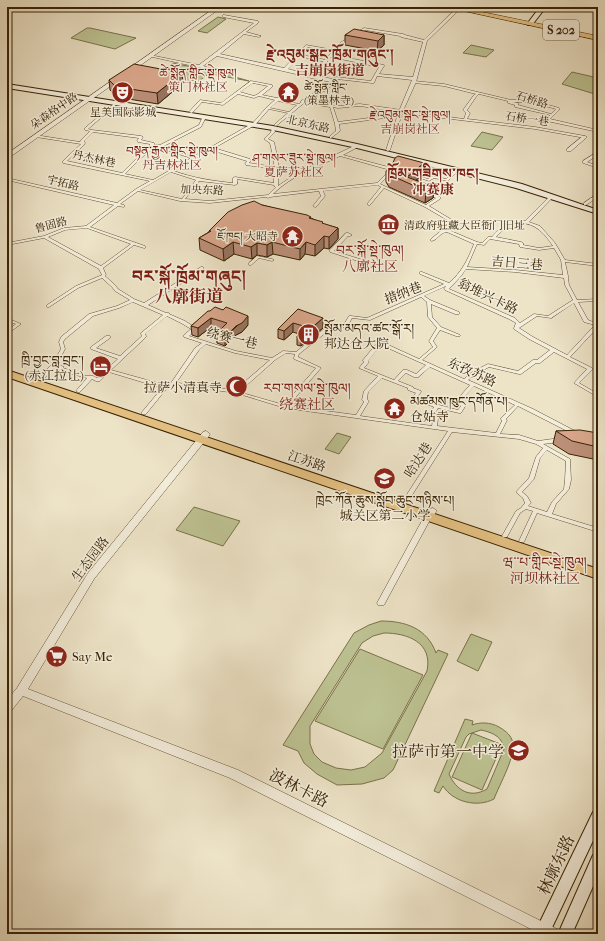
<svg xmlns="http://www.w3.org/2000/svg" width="605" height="941" font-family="'IM FELL French Canon','Noto Serif SC','Noto Serif Tibetan',serif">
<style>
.green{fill:#bdc292;stroke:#7a724a;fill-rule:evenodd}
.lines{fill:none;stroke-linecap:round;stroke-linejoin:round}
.pedestrian-casing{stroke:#655234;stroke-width:1}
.minor-casing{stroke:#655234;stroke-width:1}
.tertiary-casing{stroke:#655234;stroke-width:1}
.secondary-casing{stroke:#382203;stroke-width:2}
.primary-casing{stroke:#382203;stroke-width:1}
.trunk-casing{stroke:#382203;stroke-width:2}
.pedestrian{fill:#f3eddb;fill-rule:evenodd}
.minor{fill:#f3eddb;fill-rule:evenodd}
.tertiary{fill:#f3eddb;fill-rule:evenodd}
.secondary{fill:#f3eddb;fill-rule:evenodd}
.primary{fill:#e6c284;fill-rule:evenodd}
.trunk{fill:#e6c284;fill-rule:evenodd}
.wall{fill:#bb8f78;stroke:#382203}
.shaded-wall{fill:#987461;stroke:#382203}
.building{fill:#d9a68b;stroke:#382203}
.labels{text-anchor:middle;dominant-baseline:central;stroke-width:3;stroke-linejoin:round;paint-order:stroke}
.far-poi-label{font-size:11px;fill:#382203;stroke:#f3eddb;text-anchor:start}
.far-street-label{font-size:11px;fill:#382203;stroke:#f3eddb}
.shield{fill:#f3eddb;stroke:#705f44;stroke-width:1}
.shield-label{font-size:12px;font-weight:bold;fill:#382203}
.far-neighbourhood-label{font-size:12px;fill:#7a1f14;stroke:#f3eddb}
.street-label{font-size:13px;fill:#382203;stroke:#f3eddb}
.poi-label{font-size:13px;fill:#382203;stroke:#f3eddb;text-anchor:start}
.far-district-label{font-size:14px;font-weight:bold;fill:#7a1f14;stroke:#f3eddb}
.neighbourhood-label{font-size:14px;fill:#7a1f14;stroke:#f3eddb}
.near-poi-label{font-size:16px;fill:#382203;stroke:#f3eddb;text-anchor:end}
.near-street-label{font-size:16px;fill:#382203;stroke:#f3eddb}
.district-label{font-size:17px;font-weight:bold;fill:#7a1f14;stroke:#f3eddb}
</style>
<rect width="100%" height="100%" fill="#ede3c7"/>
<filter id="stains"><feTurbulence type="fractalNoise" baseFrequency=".005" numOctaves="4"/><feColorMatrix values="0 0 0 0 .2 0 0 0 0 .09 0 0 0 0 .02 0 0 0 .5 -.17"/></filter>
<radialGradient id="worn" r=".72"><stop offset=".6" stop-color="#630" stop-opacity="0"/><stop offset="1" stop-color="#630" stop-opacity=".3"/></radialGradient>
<g class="green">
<path d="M 218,17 L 226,19 L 207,33 L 198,31 Z"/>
<path d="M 87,28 L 90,28 L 136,38 L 115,49 L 71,38 Z"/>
<path d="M 471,45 L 494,50 L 486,57 L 463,53 Z"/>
<path d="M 173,63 L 236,76 L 235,77 L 249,81 L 211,74 L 207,75 L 199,81 L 192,80 L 184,82 L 156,76 Z"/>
<path d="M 572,72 L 598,78 L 598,95 L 562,84 Z"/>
<path d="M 482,132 L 503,137 L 492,150 L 471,146 Z"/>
<path d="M 337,433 L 351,437 L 339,454 L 325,449 Z"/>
<path d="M 194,507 L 240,521 L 223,546 L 176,530 Z"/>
<path d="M 381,621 C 405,621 427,628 436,653 L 438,650 L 448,654 L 393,770 L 384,778 L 362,784 L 337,785 L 317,774 L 304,763 L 298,751 L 283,745 L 354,633 L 369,625 ZM 384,633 C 407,633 433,642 427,671 L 382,753 L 365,767 L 351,770 L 336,768 L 322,762 L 314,754 L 310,744 L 310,726 L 362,643 L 373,636 Z"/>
<path d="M 471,634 L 492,642 L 478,671 L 457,661 Z"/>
<path d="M 360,649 L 423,675 L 383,749 L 315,721 Z"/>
<path d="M 465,719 L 473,721 L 472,725 C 480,722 490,722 499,727 C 504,730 510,734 512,740 C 518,753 499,785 494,799 C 477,808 453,802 443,786 L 439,793 L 434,791 ZM 481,730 C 490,732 500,735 503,745 L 472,733 L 452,777 L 482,790 L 502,745 L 504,749 L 487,789 C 470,799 456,790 449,774 L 466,737 L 469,734 Z"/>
</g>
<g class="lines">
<defs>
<g id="pedestrian">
<path d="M 297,54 L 326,60 L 328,61 L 326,62 L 298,56 L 296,55 Z"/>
<path d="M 251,81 L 272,85 L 272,87 L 262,95 L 277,98 L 279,98 L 285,93 L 287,93 L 287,95 L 281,100 L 299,104 L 303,101 L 338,106 L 360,104 L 401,110 L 403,111 L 464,119 L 466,113 L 463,110 L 474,95 L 476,94 L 444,86 L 414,83 L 412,82 L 414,81 L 444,84 L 511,100 L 531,100 L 559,108 L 559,110 L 550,119 L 598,130 L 598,132 L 547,121 L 546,120 L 550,115 L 515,107 L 515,105 L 508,103 L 508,101 L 479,94 L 476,97 L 467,110 L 470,113 L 467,119 L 535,127 L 585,136 L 587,137 L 585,138 L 535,129 L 401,113 L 399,112 L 360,106 L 338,108 L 333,107 L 338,122 L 400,114 L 402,115 L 400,116 L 339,124 L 340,131 L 331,138 L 330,138 L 330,136 L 336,131 L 335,124 L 330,107 L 304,103 L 276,126 L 274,125 L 275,124 L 288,113 L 269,109 L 255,125 L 214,148 L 250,159 L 251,160 L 249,163 L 274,167 L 274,161 L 270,143 L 264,139 L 271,132 L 272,127 L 274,127 L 275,132 L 268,139 L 274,142 L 278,161 L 278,186 L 297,173 L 356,145 L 358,145 L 358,147 L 343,155 L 392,168 L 392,170 L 390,170 L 340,156 C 317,167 292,175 273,194 L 377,183 L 389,171 L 391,171 L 391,173 L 380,184 L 426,205 L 436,198 L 426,194 L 426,192 L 428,192 L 440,197 L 440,199 L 429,206 L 457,223 L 457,225 L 451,231 L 477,242 L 482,243 L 488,237 L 492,237 C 501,226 510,221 525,221 L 550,196 L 552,196 L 552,198 L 529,222 L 540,226 L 555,243 L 565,260 L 598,264 L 598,266 L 565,262 L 568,276 L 569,277 L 568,278 L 569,285 L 577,300 L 598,299 L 598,301 L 578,302 L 588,320 L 598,324 L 598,327 L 570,357 L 592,368 L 592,370 L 579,383 L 598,394 L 598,397 L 574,383 L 587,369 L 554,352 L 540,363 L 536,363 L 521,374 L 519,374 L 489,367 L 476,374 L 468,380 L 533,409 L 577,432 L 577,434 L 573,434 L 518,406 L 506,419 L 507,420 L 500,434 L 519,435 L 538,441 L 560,438 L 562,439 L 562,440 L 560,442 L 543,444 L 570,459 L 570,460 L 571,480 L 569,489 L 556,504 L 552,514 L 598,528 L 598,532 L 537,513 L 524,542 L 520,542 L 519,541 L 533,511 L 526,509 L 520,513 L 507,537 L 503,537 L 502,536 L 516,511 L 521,508 L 525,503 L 523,498 L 516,492 L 529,478 L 536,457 L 543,448 L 536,444 L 519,439 L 452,432 L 407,503 L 405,504 L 402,502 L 448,431 L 285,408 L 236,393 L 178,385 L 167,388 L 146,414 L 142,414 L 142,412 L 162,388 L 109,372 L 100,381 L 96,381 L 92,379 L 80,392 L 78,392 L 76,391 L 87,378 L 58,370 L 58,369 L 59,367 L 55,366 L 43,380 L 39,380 L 39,378 L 52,364 L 61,349 L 59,342 L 61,337 L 89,314 L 117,306 L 130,300 L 115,291 L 112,287 L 102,278 L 78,288 L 49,307 L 47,307 L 47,305 L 76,286 L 102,275 L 99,269 L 44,238 L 7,245 L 7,243 L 44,236 L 64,228 L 86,226 L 114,205 L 7,180 L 7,178 L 117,203 L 136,189 L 150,181 L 63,163 L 63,161 L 81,144 L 36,137 L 34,136 L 35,135 L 80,142 L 81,140 L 90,131 L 85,130 L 85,128 L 116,102 L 117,102 L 117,104 L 88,129 L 92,130 L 141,136 L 143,137 L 141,140 L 154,143 L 154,145 L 160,145 L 199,125 L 203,116 L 205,116 L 206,117 L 201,127 L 162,147 L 193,157 L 208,148 L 209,147 L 211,147 L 253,123 L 267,107 L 275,100 L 259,96 L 254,98 L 238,94 L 223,105 L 202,102 L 192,113 L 189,112 L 200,100 L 221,103 ZM 253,83 L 268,86 L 258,94 L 254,96 L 240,92 ZM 278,101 L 297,105 L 289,112 L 270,108 ZM 513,102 L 531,102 L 556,109 L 551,114 L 518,105 L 518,103 ZM 93,132 L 139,138 L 137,141 L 138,142 L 150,144 L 150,146 L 152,146 L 139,156 L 122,173 L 67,161 L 84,145 L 85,143 L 84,141 ZM 156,147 L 191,158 L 153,180 L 125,174 L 141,158 ZM 211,150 L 247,161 L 245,164 L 246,165 L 274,169 L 274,183 L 235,177 L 233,178 L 233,183 C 213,181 193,178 174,171 ZM 171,172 L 196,180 L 182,199 L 140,190 ZM 237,179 L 274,185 L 275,187 L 276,187 L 268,195 L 210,201 L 185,199 L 199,181 L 235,185 L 237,184 ZM 378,185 L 381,187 L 368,203 L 368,205 L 370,205 L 384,188 L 425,207 L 454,224 L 447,230 L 442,230 L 431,239 L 431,241 C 437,241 440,232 447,232 L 474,244 C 468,259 462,272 449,283 L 422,272 L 420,272 L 420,274 L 444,284 L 367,318 L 351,316 L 349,316 L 343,326 L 343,327 L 347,327 L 352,318 L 370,320 L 421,297 L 427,302 L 428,317 L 437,328 L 429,341 L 433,347 L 419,359 L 382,342 L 378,342 L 363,360 L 363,361 L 364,362 L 359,368 L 378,376 L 364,391 L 362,400 L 364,402 L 356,415 L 288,406 L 321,368 L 298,357 L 299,354 L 334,326 L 334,324 L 330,324 L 296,352 L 283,351 L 272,358 L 236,351 L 189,336 L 196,330 L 196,328 L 185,321 L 169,314 L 169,313 L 166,313 L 148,305 L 203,269 L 203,267 L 201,267 L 144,303 L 134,299 L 118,289 L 115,285 L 105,276 L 106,275 L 103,268 L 134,245 L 144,248 L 145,248 L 145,246 L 90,227 L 118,206 L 124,207 L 124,205 L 120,204 L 138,191 L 180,201 L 210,203 L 266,197 L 268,198 L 270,197 L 319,191 L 321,196 L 313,206 L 315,207 L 316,207 L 325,196 L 323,191 ZM 520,223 C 536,223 545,234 553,246 L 539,248 L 523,245 L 523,243 L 521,242 L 496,237 C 503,229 510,224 520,223 ZM 87,228 L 131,244 L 101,266 L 48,237 L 65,230 ZM 490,239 L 519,244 L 520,247 L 539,250 L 554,248 L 561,260 L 563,275 L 515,270 L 467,267 L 477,244 L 484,245 ZM 466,269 L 515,272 L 564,278 L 565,285 L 573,300 L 548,316 L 534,314 L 520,323 L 515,318 L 449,289 L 461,276 ZM 446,286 L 444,289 L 445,290 L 511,320 L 516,323 L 514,328 L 514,329 L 529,339 L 550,350 L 537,360 L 533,360 L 518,371 L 488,364 L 472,372 L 464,379 L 422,360 L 437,347 L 433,341 L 440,330 L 456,336 L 460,336 L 460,335 L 441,327 L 432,317 L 431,304 L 455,314 L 459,314 L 459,312 L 430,300 L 424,296 ZM 133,302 L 163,315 L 141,333 L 141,334 L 142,336 L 120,356 L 96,348 L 110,338 L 110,336 L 106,336 L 91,347 L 91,349 L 118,359 L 97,378 L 93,376 L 86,376 L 63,368 L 64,367 L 57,364 L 65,349 L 63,342 L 65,339 L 93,316 L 119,308 ZM 574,303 L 584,322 L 595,325 L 567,355 L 533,337 L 519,328 L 537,316 L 551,318 ZM 167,316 L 181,323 L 191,329 L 184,335 L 184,337 L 202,343 L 195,348 L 171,383 L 165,385 L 111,370 L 146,337 L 146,336 L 145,334 ZM 206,344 L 235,353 L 270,360 L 235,390 L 178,383 L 176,383 L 199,350 ZM 381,345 L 426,365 L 416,374 L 407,370 L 403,370 L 394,380 L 364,368 L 369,362 L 368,361 ZM 286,353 L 295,354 L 294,358 L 294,359 L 316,368 L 284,405 L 239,392 L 275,360 ZM 430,367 L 470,385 L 455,402 L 461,406 L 458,410 L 439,405 L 417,397 L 421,392 L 421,391 L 413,388 L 413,387 L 398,381 L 406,373 L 414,377 L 418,377 ZM 382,378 L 408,388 L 408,390 L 416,393 L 412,397 L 412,398 L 434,407 L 428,418 L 428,419 L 433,420 L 432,426 L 360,416 L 369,401 L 367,399 L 368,392 ZM 474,386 L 515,405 L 501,418 L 501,419 L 502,421 L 496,433 L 437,426 L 438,419 L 438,418 L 433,417 L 438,408 L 459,413 L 461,413 L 466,405 L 460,402 ZM 547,450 L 566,461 L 565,480 L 564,489 L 552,502 L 547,512 L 528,506 L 531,503 L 527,496 L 522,492 L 534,479 L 540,458 Z"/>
<path d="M 597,152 L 598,152 L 598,155 L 587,162 L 598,166 L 598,168 L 583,163 L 583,161 Z"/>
<path d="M 416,169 L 439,174 L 441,175 L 439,176 L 417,171 L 416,171 Z"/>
<path d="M 455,170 L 458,171 L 448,181 L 434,178 L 429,181 L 423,179 L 414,186 L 411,185 L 422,177 L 428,179 L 433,176 L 446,179 Z"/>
<path d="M 597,194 L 598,194 L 598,197 L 586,205 L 584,205 L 584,203 Z"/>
<path d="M 346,233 L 348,233 L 352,235 L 350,236 L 348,236 L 334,251 L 366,261 L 366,263 L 364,263 L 330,252 L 330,250 Z"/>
<path d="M 257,256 L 272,259 L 274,260 L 272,261 L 259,258 L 251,265 L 249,265 L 249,263 Z"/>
<path d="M 7,318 L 21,324 L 7,334 L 7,331 L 16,324 L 7,321 Z"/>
</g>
<g id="minor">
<path d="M 457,8 L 460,9 L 427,41 L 416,82 L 403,111 L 390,150 L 388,151 L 386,150 L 399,111 L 412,80 L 377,76 L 374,83 L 372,83 L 337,79 L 328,89 L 303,103 L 301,102 L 301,101 L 324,87 L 330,82 L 313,78 L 311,78 L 309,77 L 217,56 L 203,66 L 234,73 L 234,75 L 148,56 L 150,55 L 199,65 L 254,23 L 223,17 L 223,15 L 224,15 L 258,21 L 258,23 L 246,32 L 261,36 L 259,37 L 244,34 L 220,54 L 284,68 L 306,45 L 334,50 L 340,43 L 364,28 L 403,34 L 405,35 L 424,40 ZM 365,30 L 400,36 L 401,37 L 423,42 L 413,77 L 379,74 L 384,66 L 384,65 L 333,55 L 342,45 ZM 308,47 L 332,52 L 311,75 L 288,69 ZM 331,57 L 379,67 L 371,81 L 336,77 L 332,79 L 315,75 Z"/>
<path d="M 583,136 L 587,137 L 571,151 L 567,151 L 567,149 Z"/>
<path d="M 433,508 L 437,511 L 431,518 L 384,605 L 378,605 L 377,603 L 424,517 L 430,509 Z"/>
</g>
<g id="tertiary">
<path d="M 216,7 L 222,7 L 131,72 L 127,72 L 127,70 Z"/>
<path d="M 117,77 L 122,78 L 7,159 L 7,154 Z"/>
<path d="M 206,431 L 210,434 L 209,436 L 94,579 L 28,689 L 238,770 L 559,930 L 560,934 L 541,934 L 230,778 L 23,696 L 11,711 L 7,713 L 7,700 L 17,688 L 88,573 L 203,432 Z"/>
</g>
<g id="secondary">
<path d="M 540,7 L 546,7 L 532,25 L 528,25 L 527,24 Z"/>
<path d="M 7,84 L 273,126 L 357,144 L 522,184 L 598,210 L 598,214 L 516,188 L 357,148 L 273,130 L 7,88 Z"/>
<path d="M 598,810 L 598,830 L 549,934 L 539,934 L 537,929 L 539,924 L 593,812 Z"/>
<path d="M 598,853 L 598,875 L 572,934 L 558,934 L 593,855 Z"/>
</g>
<path id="primary" d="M 446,7 L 458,7 L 598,36 L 598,40 Z"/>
<path id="trunk" d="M 7,370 L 598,569 L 598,579 L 7,377 Z"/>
</defs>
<use href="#pedestrian" class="pedestrian-casing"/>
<use href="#minor" class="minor-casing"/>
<use href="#tertiary" class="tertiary-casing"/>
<use href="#secondary" class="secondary-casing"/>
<use href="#primary" class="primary-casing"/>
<use href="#trunk" class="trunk-casing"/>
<use href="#pedestrian" class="pedestrian"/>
<use href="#minor" class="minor"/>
<use href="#tertiary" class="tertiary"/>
<use href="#secondary" class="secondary"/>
<use href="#primary" class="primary"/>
<use href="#trunk" class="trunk"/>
</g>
<g class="wall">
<path d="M 337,7 L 357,7 L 353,10 Z"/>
<path d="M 345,35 L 384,35 L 384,45 L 377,51 L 345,45 Z"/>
<path d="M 182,73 L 183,83 L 158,104 L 117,97 L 110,90 L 109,80 Z"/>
<path d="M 424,163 L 424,174 L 416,180 L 434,187 L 433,198 L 425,203 L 389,187 L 386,182 L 386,171 Z"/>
<path d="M 262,205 L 311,218 L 323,224 L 338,228 L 338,239 L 329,249 L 324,248 L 315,256 L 305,254 L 300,260 L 273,254 L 267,257 L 257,255 L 252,259 L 234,254 L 224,261 L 200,250 L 199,238 L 209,232 L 209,231 Z"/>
<path d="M 298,309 L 323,328 L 301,346 L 297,345 L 297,336 L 299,334 L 293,332 L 284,340 L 278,338 L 278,329 Z"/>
<path d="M 223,310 L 248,325 L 242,332 L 236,335 L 225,346 L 217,343 L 216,334 L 221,330 L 211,327 L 198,337 L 192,335 L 191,326 L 210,311 Z"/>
<path d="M 556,431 L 598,433 L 598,460 L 569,454 L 553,444 Z"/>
</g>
<g class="shaded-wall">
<path d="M 353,7 L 357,7 L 353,10 Z"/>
<path d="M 384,35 L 384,45 L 377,51 L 378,41 Z"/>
<path d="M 182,73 L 183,83 L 158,104 L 157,93 Z"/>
<path d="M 424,163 L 424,174 L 411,184 L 407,177 Z"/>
<path d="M 434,187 L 433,198 L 425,203 L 426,191 Z"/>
<path d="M 338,228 L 338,239 L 329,249 L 329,237 Z"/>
<path d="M 324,236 L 324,248 L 315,256 L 315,245 Z"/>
<path d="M 233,242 L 234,254 L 224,261 L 223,249 Z"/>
<path d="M 272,242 L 273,254 L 267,257 L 267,245 Z"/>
<path d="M 306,242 L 305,254 L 300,260 L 300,249 Z"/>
<path d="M 257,243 L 257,255 L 252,259 L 251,247 Z"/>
<path d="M 248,316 L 248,325 L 242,332 L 236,335 L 225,346 L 225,337 Z"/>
<path d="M 211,318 L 211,327 L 198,337 L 198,328 Z"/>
<path d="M 323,318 L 323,328 L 301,346 L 301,337 Z"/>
<path d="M 293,323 L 293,332 L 284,340 L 284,331 Z"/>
</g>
<g class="building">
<path d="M 354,29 L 384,35 L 378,41 L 345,35 Z"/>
<path d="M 134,64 L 182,73 L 157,93 L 116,87 L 109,80 Z"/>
<path d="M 398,156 L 424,163 L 407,177 L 434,187 L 426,191 L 390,175 L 386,171 L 392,165 L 395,158 Z"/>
<path d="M 254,201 L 262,205 L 307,215 L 311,217 L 309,218 L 323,222 L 322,223 L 338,228 L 329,237 L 324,236 L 315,245 L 306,242 L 300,249 L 272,242 L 267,245 L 257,243 L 251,247 L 233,242 L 223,249 L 199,238 L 211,231 L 209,231 L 228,212 L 242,205 Z"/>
<path d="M 215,307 L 223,310 L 226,307 L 248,316 L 242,323 L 236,326 L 225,337 L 216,334 L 227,323 L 211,318 L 198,328 L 191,326 L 208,311 L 210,311 Z"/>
<path d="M 298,309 L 323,318 L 301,337 L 297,336 L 307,327 L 293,323 L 284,331 L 278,329 Z"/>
<path d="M 580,430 L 598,433 L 598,447 L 572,441 L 556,431 Z"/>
</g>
<defs>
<symbol id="theatre-disc" viewBox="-11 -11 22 22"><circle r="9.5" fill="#8f2418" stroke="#f3eddb"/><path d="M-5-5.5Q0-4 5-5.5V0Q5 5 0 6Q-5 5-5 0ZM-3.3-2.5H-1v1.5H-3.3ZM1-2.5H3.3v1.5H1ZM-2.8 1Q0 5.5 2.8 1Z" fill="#fff"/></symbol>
<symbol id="temple-disc" viewBox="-11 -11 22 22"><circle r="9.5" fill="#8f2418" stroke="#f3eddb"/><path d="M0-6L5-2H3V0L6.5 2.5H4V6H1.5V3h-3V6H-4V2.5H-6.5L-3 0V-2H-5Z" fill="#fff"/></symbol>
<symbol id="museum-disc" viewBox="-11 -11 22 22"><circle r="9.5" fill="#8f2418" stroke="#f3eddb"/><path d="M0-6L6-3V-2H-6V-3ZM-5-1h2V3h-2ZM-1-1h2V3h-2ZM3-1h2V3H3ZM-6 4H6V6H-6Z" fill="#fff"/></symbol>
<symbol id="building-disc" viewBox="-11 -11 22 22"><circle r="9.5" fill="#8f2418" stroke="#f3eddb"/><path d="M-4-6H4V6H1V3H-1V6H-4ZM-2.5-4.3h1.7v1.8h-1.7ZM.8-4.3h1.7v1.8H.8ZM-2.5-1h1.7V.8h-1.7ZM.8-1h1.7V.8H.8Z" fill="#fff"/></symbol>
<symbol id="hotel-disc" viewBox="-11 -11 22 22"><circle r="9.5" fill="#8f2418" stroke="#f3eddb"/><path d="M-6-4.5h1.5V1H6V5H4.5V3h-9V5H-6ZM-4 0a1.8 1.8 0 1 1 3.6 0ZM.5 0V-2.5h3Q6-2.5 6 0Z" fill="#fff"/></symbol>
<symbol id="mosque-disc" viewBox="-11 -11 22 22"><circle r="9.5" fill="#8f2418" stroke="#f3eddb"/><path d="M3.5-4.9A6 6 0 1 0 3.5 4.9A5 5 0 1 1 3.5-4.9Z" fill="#fff"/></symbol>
<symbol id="school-disc" viewBox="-11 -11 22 22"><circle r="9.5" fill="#8f2418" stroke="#f3eddb"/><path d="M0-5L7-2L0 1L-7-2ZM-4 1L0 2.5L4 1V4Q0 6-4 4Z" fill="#fff"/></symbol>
<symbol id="supermarket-disc" viewBox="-11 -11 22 22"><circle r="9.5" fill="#8f2418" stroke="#f3eddb"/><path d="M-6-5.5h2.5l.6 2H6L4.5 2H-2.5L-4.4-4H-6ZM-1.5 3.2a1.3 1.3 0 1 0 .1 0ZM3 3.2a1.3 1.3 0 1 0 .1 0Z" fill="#fff"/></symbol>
</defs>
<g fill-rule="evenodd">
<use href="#theatre-disc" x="110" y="80" width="25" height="25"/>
<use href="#temple-disc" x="276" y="80" width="25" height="25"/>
<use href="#museum-disc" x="376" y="212" width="25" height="25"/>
<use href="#temple-disc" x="280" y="224" width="25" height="25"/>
<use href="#building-disc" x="296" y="322" width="25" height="25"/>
<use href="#hotel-disc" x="88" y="354" width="25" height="25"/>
<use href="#mosque-disc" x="224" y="374" width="25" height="25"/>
<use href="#temple-disc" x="382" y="396" width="25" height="25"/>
<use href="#school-disc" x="372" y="466" width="25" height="25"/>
<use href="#supermarket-disc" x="44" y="644" width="25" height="25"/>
<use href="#school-disc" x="506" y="738" width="25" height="25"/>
</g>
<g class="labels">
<g class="far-poi-label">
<text x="304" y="87">ཚེ་སྨོན་གླིང་<tspan x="304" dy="13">(策墨林寺)</tspan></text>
<text x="123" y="112" text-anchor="middle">星美国际影城</text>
<text x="404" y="225">清政府驻藏大臣衙门旧址</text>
<text x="278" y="236" text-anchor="end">ཇོ་ཁང། 大昭寺</text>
</g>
<g class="far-street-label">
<text transform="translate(532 100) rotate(17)">石桥路</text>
<text transform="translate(54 111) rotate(-35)">朵森格中路</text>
<text transform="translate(527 119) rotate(8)">石桥一巷</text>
<text transform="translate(308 124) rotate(13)">北京东路</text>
<text transform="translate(94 159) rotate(12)">丹杰林巷</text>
<text transform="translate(63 183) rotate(13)">宇拓路</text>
<text transform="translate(202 190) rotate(2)">加央东路</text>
<text transform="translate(51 225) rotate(-15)">鲁固路</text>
</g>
<rect class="shield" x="543" y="20" width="36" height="20" rx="3"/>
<g class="shield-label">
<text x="561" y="30">S 202</text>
</g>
<g class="far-neighbourhood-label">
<text x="198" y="73">ཚེ་སྨོན་གླིང་སྡེ་ཁུལ།<tspan x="198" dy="14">策门林社区</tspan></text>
<text x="410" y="115">རྗེ་འབུམ་སྒང་སྡེ་ཁུལ།<tspan x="410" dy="14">吉崩岗社区</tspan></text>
<text x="172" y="151">བསྟན་རྒྱས་གླིང་སྡེ་ཁུལ།<tspan x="172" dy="14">丹吉林社区</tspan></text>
<text x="294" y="158">ཤ་གསར་ཟུར་སྡེ་ཁུལ།<tspan x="294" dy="14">夏萨苏社区</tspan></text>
</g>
<g class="street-label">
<text transform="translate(517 263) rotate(5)">吉日三巷</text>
<text transform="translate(403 293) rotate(-21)">措纳巷</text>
<text transform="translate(488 296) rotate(26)">翁堆兴卡路</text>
<text transform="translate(232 338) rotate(14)">绕赛一巷</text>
<text transform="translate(472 372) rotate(24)">东孜苏路</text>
<text transform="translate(418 460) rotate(-57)">哈达巷</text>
<text transform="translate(307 461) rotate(19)">江苏路</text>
<text transform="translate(90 559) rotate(-53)">生态园路</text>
</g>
<g class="poi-label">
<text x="324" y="328">སྤོམ་མདའ་ཚང་སྒོ་ར།<tspan x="324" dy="15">邦达仓大院</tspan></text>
<text x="84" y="360" text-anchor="end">ཁྲི་བྱང་བླ་བྲང་།<tspan x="84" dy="15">(赤江拉让)</tspan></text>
<text x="222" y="387" text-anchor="end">拉萨小清真寺</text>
<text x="410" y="401">མཚམས་ཁུང་དགོན་པ།<tspan x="410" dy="15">仓姑寺</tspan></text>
<text x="385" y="500" text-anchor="middle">ཁྲེང་ཀོན་ཆུས་སློབ་ཆུང་གཉིས་པ།<tspan x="385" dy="15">城关区第二小学</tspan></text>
<text x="72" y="656">Say Me</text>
</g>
<g class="far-district-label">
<text x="330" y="54">རྗེ་འབུམ་སྒང་ཁྲོམ་གཞུང་།<tspan x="330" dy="16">吉崩岗街道</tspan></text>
<text x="433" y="173">ཁྲོམ་གཟིགས་ཁང།<tspan x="433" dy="16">冲赛康</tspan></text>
</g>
<g class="neighbourhood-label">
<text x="370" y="250">བར་སྐོ་སྡེ་ཁུལ།<tspan x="370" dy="16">八廓社区</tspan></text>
<text x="307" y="388">རབ་གསལ་སྡེ་ཁུལ།<tspan x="307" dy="16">绕赛社区</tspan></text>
<text x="545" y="562">ཝ་་པ་གླིང་སྡེ་ཁུལ།<tspan x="545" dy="16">河坝林社区</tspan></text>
</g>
<g class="near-poi-label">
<text x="504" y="751">拉萨市第一中学</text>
</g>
<g class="near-street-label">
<text transform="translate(299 788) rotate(27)">波林卡路</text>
<text transform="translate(556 865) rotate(-65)">林廓东路</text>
</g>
<g class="district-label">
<text x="189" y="276">བར་སྐོ་ཁྲོམ་གཞུང།<tspan x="189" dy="20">八廓街道</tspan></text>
</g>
</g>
<rect width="605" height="941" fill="none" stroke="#ede3c7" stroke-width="24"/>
<rect x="8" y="8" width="589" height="925" fill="none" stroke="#382203" stroke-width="2"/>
<rect x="12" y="12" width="581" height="917" fill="none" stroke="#382203"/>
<rect width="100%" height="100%" filter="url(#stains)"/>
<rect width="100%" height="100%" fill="url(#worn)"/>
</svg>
